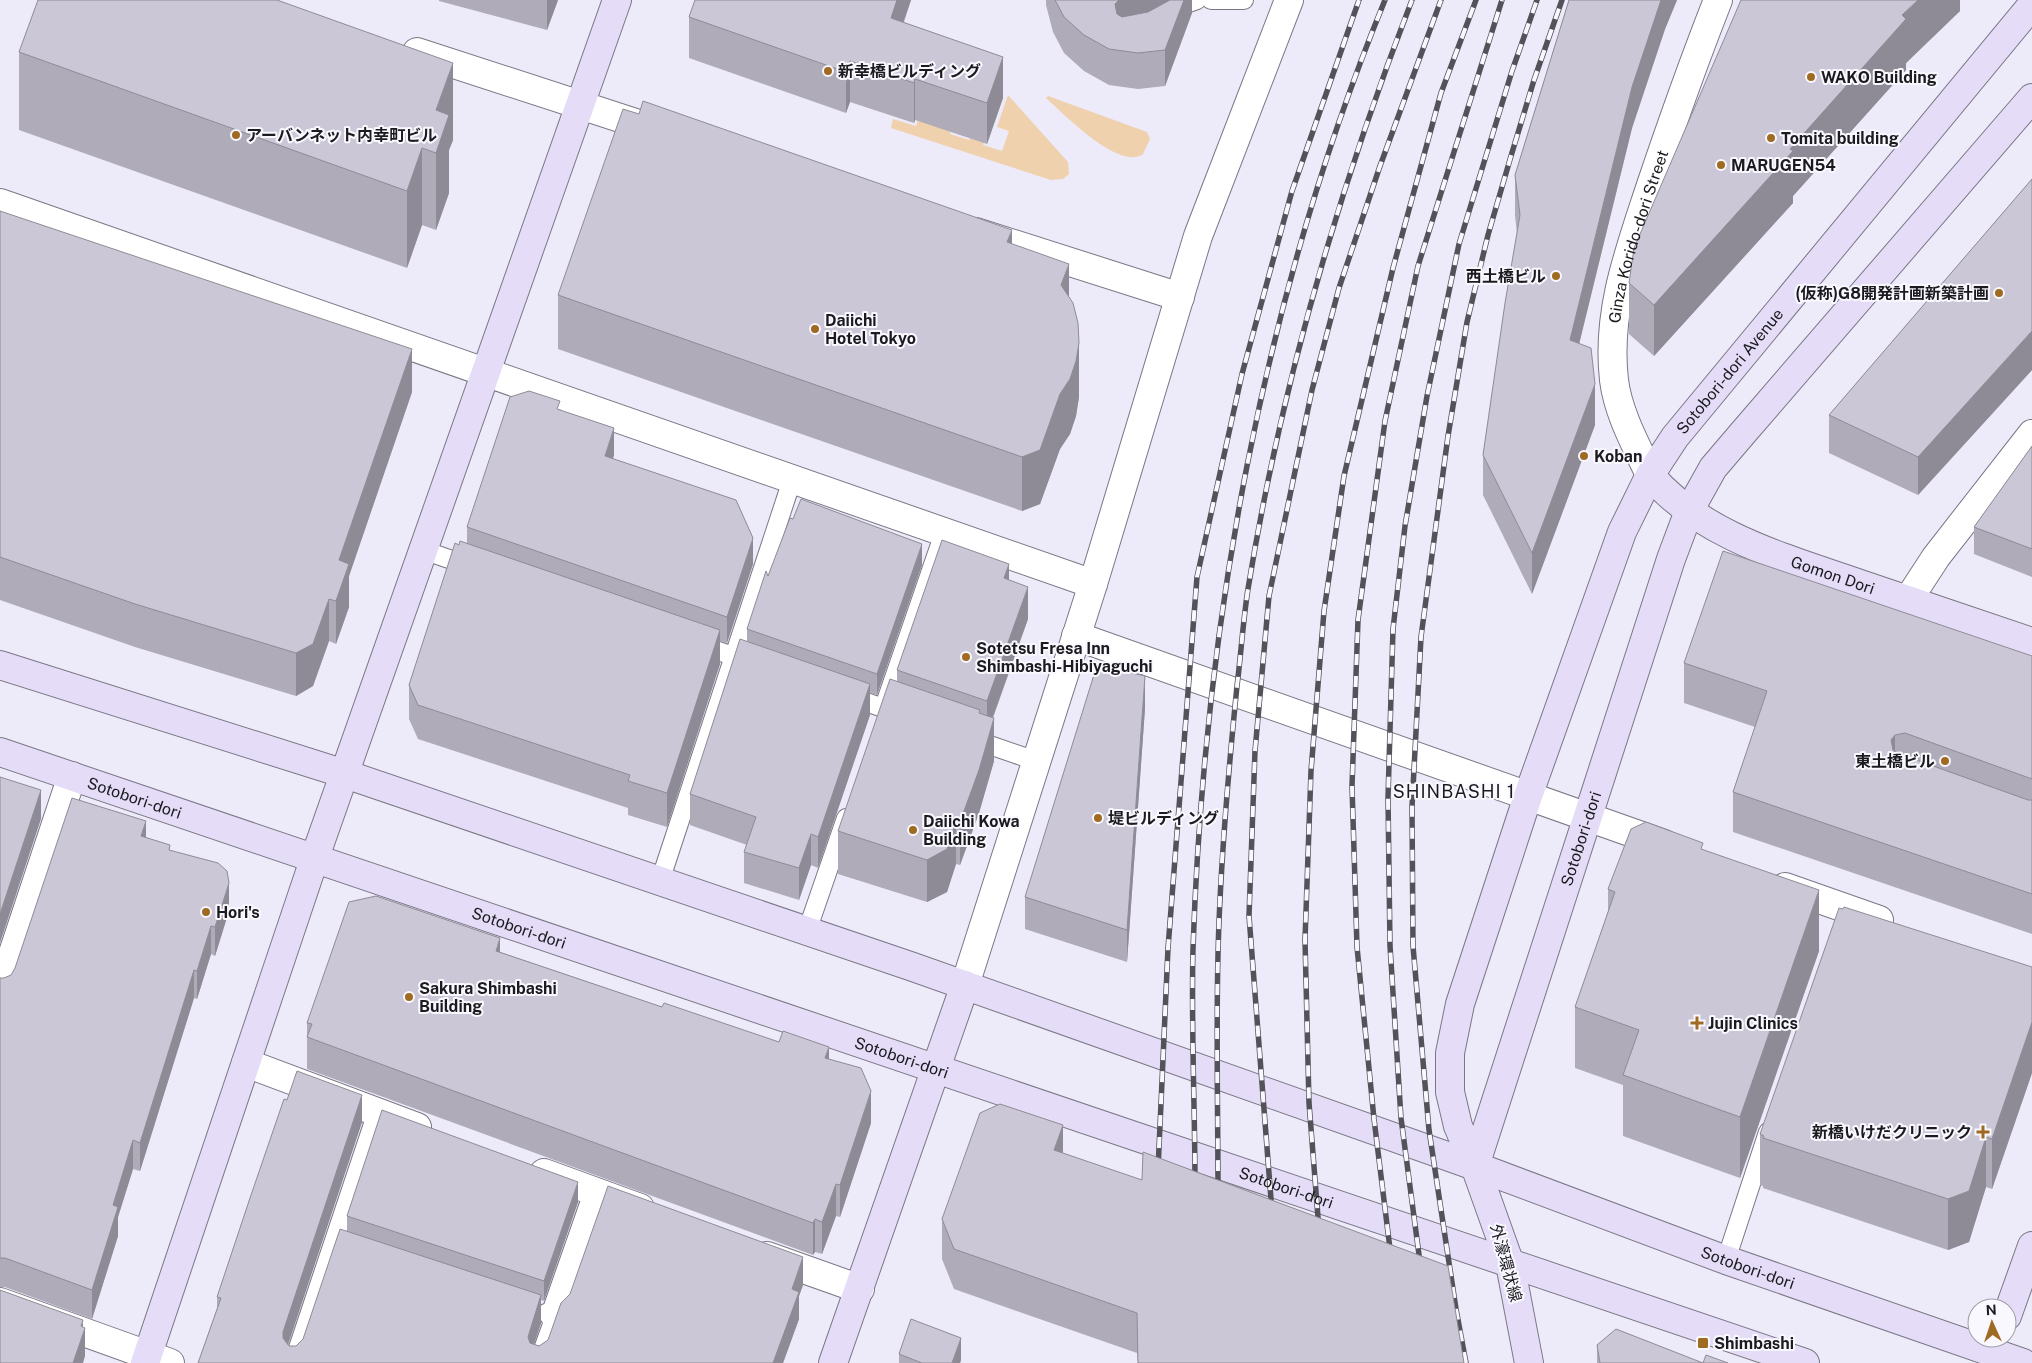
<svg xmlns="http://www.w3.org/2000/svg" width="2032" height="1363" font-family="'Public Sans','Noto Sans JP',sans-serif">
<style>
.green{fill:#f0d1ad}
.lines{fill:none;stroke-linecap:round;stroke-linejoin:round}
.lane-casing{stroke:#7a7785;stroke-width:20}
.street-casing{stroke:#7a7785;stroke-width:30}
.secondary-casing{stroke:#7a7785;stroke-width:30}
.lane{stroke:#fff;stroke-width:18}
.street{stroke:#fff;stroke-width:28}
.secondary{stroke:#e5ddf8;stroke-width:28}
.rail-casing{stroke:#535259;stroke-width:5.5}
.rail{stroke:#faf8ff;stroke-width:4;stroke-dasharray:11;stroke-linecap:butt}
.wall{fill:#afabb8}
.shaded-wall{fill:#8e8b96}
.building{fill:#cbc7d6;stroke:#8e8b96}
.poi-dot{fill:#9f6a22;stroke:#faf8ff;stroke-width:2}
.labels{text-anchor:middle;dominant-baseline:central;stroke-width:4;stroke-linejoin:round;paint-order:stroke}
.poi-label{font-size:16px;font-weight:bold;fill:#1b1a1f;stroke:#faf8ff;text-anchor:start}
.street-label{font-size:16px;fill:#1b1a1f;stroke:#faf8ff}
.neighbourhood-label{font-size:18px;letter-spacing:1px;fill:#1b1a1f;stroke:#faf8ff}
</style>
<rect width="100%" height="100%" fill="#edeaf9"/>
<g class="green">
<path d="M 1008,95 L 1068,162 L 1069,174 L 1063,179 L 1051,180 L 891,128 L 893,119 L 916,126 L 924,104 L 956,115 L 950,134 L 969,140 L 975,122 L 989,127 L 983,145 L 1002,151 L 1009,131 L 997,127 Z"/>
<path d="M 1048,96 L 1147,132 L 1150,139 L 1143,154 C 1119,171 1064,114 1046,98 Z"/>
</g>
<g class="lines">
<defs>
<g id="lane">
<path d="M 1211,0 L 1244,0"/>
<path d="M 1174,15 L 1183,5 L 1197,0"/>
<path d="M 423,550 L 472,567"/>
<path d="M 698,644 L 756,664"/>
<path d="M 849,696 L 903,715"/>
<path d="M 886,701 L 944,533"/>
<path d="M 972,739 L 1036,761"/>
<path d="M 660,881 L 792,480"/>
<path d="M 807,931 L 846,818"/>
<path d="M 1726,1260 L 1768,1132"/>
<path d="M 293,1363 L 377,1112"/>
<path d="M 538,1363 L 555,1316 L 546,1313"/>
</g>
<g id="street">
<path d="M 417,52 L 654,129"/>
<path d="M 0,203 L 1093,584"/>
<path d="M 976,232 L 1180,297"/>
<path id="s1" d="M 1650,475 C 1636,445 1618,413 1614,380 C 1606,311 1630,249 1651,185 C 1672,123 1694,61 1718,0"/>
<path d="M 1908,600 L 1936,557 L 2032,434"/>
<path d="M 1076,636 L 1664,844"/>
<path d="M 1785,887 L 1879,920"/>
<path d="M 965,985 L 1093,584 L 1198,236 L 1289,0"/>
<path d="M 0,992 L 72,776"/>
<path d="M 246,1063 L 417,1127"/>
<path d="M 544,1173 L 640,1208"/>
<path d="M 767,1256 L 860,1289"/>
<path d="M 0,1302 L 170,1363"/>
<path d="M 555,1316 L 598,1193"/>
</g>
<g id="secondary">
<path id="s2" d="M 1650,475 C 1702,537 1789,559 1863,585 C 1919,604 1976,623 2032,642"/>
<path id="s3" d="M 0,665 L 345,774 L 913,967 L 1475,1166 L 1726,1260 L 2023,1363"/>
<path id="s4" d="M 0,752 L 1805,1363"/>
<path id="s5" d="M 1475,1166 L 1671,559 L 1689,511 L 1713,468 L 1742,434 L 2032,98"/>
<path d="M 2007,1316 L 2032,1246"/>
<path d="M 145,1363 L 315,857 L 617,0"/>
<path d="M 833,1363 L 965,985"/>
<path id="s6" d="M 1529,1363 L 1510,1264 L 1475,1166 L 1458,1126 L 1450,1092 L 1450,1053 L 1460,1004 L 1528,796 L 1622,532 L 1650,475 L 1675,437 L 2032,5"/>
</g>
</defs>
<use href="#lane" class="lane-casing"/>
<use href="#street" class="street-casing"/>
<use href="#secondary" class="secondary-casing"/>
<use href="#lane" class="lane"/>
<use href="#street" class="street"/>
<use href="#secondary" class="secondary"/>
<defs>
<g id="rail">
<path d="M 1158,1170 L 1168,948 L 1197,577 L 1242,374 L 1292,191 L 1359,0"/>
<path d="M 1195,1186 C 1195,1107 1191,1028 1193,949 C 1204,626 1262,300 1385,0"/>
<path d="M 1218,1193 C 1218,1114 1216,1034 1218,954 C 1220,865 1228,775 1237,686 C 1241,654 1243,621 1248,589 C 1281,386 1338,191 1412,0"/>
<path d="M 1272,1212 L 1249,916 L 1255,751 L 1269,596 L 1312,390 L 1339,288 L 1380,166 L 1441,0"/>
<path d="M 1319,1230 L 1309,1103 L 1305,940 L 1311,771 L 1324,611 L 1344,476 L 1393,268 L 1441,93 L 1476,0"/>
<path d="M 1391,1257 L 1374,1119 L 1357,947 L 1352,786 L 1358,620 L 1385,421 L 1418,266 L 1502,0"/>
<path d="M 1421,1270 L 1401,1118 L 1390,946 L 1388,798 L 1393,629 L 1405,526 L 1427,396 L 1459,244 L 1512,71 L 1537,0"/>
<path d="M 1466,1363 L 1456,1309 L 1429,1130 L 1413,946 L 1412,807 L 1421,637 L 1448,436 L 1467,322 L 1488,235 L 1511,156 L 1534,80 L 1562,0"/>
</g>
</defs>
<use href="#rail" class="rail-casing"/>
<use href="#rail" class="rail"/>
</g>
<g class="wall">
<path d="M 439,0 L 558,0 L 547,30 L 439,1 Z"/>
<path d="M 695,0 L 911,0 L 904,22 L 1003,98 L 987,144 L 915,120 L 914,123 L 850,102 L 846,113 L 689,58 L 689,17 Z"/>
<path d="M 1046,0 L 1192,0 L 1192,13 L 1165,86 L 1138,89 L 1109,85 L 1084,71 L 1064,53 L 1053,32 L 1046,5 Z"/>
<path d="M 1569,0 L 1677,0 L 1665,29 L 1632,128 L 1579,344 L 1595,425 L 1532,594 L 1483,495 L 1483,455 L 1517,233 L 1515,216 L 1515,175 Z"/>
<path d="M 1960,0 L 1960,11 L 1906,63 L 1906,70 L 1793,196 L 1793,203 L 1654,356 L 1629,334 L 1629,283 Z"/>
<path d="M 19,52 L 453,140 L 449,150 L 449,193 L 436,230 L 422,225 L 407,268 L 19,130 Z"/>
<path d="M 639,114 L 1012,244 L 1069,297 L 1079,397 L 1076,416 L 1070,434 L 1060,449 L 1040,504 L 1022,511 L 558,349 L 558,295 Z"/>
<path d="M 2032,179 L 2032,370 L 1918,495 L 1829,453 L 1829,415 Z"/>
<path d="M 0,211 L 412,392 L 349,576 L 349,607 L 336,644 L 329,641 L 313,686 L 296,696 L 135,647 L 0,600 Z"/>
<path d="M 560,409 L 614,455 L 613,458 L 753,564 L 727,643 L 720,641 L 720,664 L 667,827 L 628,815 L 628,808 L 418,739 L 409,719 L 409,685 L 459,545 L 467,543 L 467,527 Z"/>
<path d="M 2032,446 L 2032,577 L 1974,554 L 1974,527 Z"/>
<path d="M 922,565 L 877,695 L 870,693 L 870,715 L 818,868 L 811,865 L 799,900 L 744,883 L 744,852 L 747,845 L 690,825 L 690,794 L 747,642 L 747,629 L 768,576 Z"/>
<path d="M 1009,580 L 1028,619 L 993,718 L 994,761 L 979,813 L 960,865 L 956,864 L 947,892 L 927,902 L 838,874 L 838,831 L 897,682 L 897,670 Z"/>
<path d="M 2032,656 L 2032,934 L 1733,832 L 1733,792 L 1755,727 L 1684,703 L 1684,663 Z"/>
<path d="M 1145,708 L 1127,962 L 1025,929 L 1025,897 Z"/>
<path d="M 146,838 L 170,850 L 229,911 L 215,956 L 211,954 L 197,999 L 194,998 L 140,1171 L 133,1169 L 118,1217 L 118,1236 L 92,1319 L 5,1287 L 0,1287 L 0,978 L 4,978 L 11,975 Z"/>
<path d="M 1703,850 L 1819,951 L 1740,1178 L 1623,1136 L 1623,1085 L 1575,1068 L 1575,1007 L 1608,912 L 1608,889 Z"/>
<path d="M 500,952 L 662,1007 L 779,1042 L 829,1059 L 871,1123 L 840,1217 L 836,1216 L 822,1254 L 815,1252 L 813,1255 L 307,1069 L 307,1023 Z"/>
<path d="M 2032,967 L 2032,1073 L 1992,1189 L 1986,1187 L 1969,1242 L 1948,1250 L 1763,1188 L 1763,1186 L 1760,1185 L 1760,1134 Z"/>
<path d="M 362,1122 L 288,1344 L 289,1346 L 296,1346 L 303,1339 L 347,1231 L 347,1216 L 578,1202 L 544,1301 L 541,1300 L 541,1323 L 534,1344 L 539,1346 L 803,1285 L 799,1296 L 799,1319 L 783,1363 L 198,1363 L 217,1309 L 217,1297 Z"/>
<path d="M 1063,1153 L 1464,1363 L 1138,1363 L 1137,1353 L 954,1289 L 942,1259 L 942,1219 Z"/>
<path d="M 1597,1345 L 1703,1363 L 1728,1363 L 1597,1363 Z"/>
<path d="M 899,1354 L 961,1360 L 960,1363 L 899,1363 Z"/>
</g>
<g class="shaded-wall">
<path d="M 547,0 L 558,0 L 547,30 Z"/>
<path d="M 897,0 L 911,0 L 891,58 L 891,18 Z"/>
<path d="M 1119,0 L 1176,0 L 1115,40 L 1115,4 Z"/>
<path d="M 1184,0 L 1192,0 L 1192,13 L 1165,86 L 1165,50 Z"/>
<path d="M 1661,0 L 1677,0 L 1665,29 L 1632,128 L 1570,381 L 1570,340 L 1632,87 Z"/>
<path d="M 1918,0 L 1960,0 L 1960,11 L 1906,63 L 1906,70 L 1793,196 L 1793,203 L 1654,356 L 1654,305 L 1902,15 Z"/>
<path d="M 1003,57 L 1003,98 L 987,144 L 987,103 Z"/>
<path d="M 850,61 L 850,102 L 846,113 L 846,72 Z"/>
<path d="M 453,63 L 453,140 L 449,150 L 449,193 L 436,230 L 436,110 Z"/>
<path d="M 915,79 L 915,120 L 914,123 L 914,83 Z"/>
<path d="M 422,148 L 422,225 L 407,268 L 407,191 Z"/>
<path d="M 1012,230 L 1012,285 L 1007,242 Z"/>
<path d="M 1069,264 L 1069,318 L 1061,285 Z"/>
<path d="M 2032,331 L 2032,370 L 1918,495 L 1918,457 Z"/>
<path d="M 1079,343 L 1079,397 L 1076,416 L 1070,434 L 1060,449 L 1040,504 L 1022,511 L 1022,457 Z"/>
<path d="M 412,349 L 412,392 L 349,576 L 349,607 L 336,644 L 336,601 L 339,560 Z"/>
<path d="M 1595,384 L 1595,425 L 1532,594 L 1532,553 Z"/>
<path d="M 614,428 L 614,455 L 605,482 L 605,456 Z"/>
<path d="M 753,538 L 753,564 L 727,643 L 727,617 Z"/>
<path d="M 922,544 L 922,565 L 877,695 L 877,674 Z"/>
<path d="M 1009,564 L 1009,596 L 1004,578 Z"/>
<path d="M 1028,587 L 1028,619 L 987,733 L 987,701 Z"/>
<path d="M 329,599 L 329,641 L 313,686 L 296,696 L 296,653 Z"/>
<path d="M 720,630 L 720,664 L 667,827 L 667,793 Z"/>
<path d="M 1145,676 L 1145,708 L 1127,962 L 1127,930 Z"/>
<path d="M 870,684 L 870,715 L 818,868 L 818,837 Z"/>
<path d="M 994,718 L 994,761 L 979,813 L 960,865 L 960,822 Z"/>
<path d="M 1895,735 L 1895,775 L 1891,740 Z"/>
<path d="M 41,790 L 41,819 L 0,943 L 0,914 Z"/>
<path d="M 146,821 L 146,850 L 141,836 Z"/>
<path d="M 956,821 L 956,864 L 947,892 L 927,902 L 927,860 Z"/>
<path d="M 811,834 L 811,865 L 799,900 L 799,868 Z"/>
<path d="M 229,883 L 229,911 L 215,956 L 215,927 Z"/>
<path d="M 1819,890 L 1819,951 L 1740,1178 L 1740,1117 Z"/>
<path d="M 211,926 L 211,954 L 197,999 L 197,971 Z"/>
<path d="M 500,938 L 500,970 L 496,951 Z"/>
<path d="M 194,970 L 194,998 L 140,1171 L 140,1143 Z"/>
<path d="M 2032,1022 L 2032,1073 L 1992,1189 L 1992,1139 Z"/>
<path d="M 829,1047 L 829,1079 L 825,1058 Z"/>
<path d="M 871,1091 L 871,1123 L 840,1217 L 840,1185 Z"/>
<path d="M 362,1095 L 362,1122 L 283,1360 L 283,1332 Z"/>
<path d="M 1063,1125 L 1063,1166 L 1054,1150 Z"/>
<path d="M 1986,1137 L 1986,1187 L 1969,1242 L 1948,1250 L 1948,1199 Z"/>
<path d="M 133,1140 L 133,1169 L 118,1217 L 118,1236 L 92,1319 L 92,1290 L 113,1205 Z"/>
<path d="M 578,1182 L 578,1202 L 544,1301 L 544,1281 Z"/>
<path d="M 836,1184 L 836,1216 L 822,1254 L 822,1222 Z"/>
<path d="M 815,1219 L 815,1252 L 813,1255 L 813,1223 Z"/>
<path d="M 803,1257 L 803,1285 L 799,1296 L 799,1319 L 783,1363 L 773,1363 L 792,1289 Z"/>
<path d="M 541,1295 L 541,1323 L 528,1363 L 528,1337 Z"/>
<path d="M 83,1320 L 83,1333 L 85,1328 L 85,1356 L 83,1363 L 73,1363 Z"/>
<path d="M 961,1338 L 961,1360 L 960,1363 L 952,1363 Z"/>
</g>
<g class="building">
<path d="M 38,0 L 277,0 L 453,63 L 436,110 L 449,115 L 436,153 L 422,148 L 407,191 L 19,52 Z"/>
<path d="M 695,0 L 897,0 L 891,18 L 1003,57 L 987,103 L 915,79 L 914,83 L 850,61 L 846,72 L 689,17 Z"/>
<path d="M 1055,0 L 1119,0 L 1115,4 L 1117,14 L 1122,17 L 1148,12 L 1170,0 L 1184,0 L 1165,50 L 1138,53 L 1109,49 L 1084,35 L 1064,17 Z"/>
<path d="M 1569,0 L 1661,0 L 1632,87 L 1570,340 L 1591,348 L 1595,384 L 1532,553 L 1483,455 L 1505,303 L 1520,215 L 1515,175 Z"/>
<path d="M 1741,0 L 1918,0 L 1902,15 L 1906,19 L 1790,149 L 1793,151 L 1654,305 L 1629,283 L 1634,248 Z"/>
<path d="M 643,101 L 1012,230 L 1007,242 L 1069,264 L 1061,285 L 1073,303 L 1078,323 L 1079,343 L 1076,361 L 1070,379 L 1060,394 L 1040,450 L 1022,457 L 558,295 L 623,109 L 639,114 Z"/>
<path d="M 2032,179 L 2032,331 L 1918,457 L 1829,415 Z"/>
<path d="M 0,211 L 412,349 L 339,560 L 349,564 L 336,601 L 329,599 L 313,644 L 296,653 L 135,604 L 0,557 Z"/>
<path d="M 529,391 L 560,401 L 557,409 L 614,428 L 605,456 L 736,500 L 753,538 L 727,617 L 467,527 L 510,397 Z"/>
<path d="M 2032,446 L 2032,549 L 1974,527 Z"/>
<path d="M 801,499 L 922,544 L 877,674 L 747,629 L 766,571 L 768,576 L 790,518 L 793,519 Z"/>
<path d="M 942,540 L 1009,564 L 1004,578 L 1028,587 L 987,701 L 897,670 Z"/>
<path d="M 460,541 L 720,630 L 667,793 L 628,781 L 630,775 L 418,705 L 409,685 L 455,543 L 459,545 Z"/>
<path d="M 1723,551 L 2032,656 L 2032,779 L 1905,733 L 1895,735 L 1891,740 L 1893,750 L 1897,753 L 2028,800 L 2032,800 L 2032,894 L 1733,792 L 1767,691 L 1684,663 Z"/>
<path d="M 740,639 L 870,684 L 818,837 L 811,834 L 799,868 L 744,852 L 756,817 L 690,794 Z"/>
<path d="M 1097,665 L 1145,676 L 1127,930 L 1025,897 Z"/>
<path d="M 890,679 L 980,710 L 979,713 L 994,718 L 979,770 L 960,822 L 956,821 L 947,849 L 927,860 L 838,831 Z"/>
<path d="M 0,777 L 41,790 L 0,914 Z"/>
<path d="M 72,798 L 146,821 L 141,836 L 170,845 L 169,850 L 218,863 L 227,871 L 229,883 L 215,927 L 211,926 L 197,971 L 194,970 L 140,1143 L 133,1140 L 113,1205 L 118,1207 L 92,1290 L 5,1258 L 0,1258 L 0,978 L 4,978 L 11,975 L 15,968 Z"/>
<path d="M 1646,822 L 1703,843 L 1701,849 L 1819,890 L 1740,1117 L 1623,1075 L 1639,1030 L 1575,1007 L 1615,892 L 1608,889 L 1631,829 Z"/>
<path d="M 376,896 L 500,938 L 496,951 L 662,1007 L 664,1003 L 779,1042 L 783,1031 L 829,1047 L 825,1058 L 861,1068 L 871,1091 L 840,1185 L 836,1184 L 822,1222 L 815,1219 L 813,1223 L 307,1037 L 312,1024 L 307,1023 L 349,902 Z"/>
<path d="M 1844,907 L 2032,967 L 2032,1022 L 1992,1139 L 1986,1137 L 1969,1191 L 1948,1199 L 1763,1138 L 1764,1136 L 1760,1134 L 1839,908 L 1843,909 Z"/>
<path d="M 297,1071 L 362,1095 L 283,1332 L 283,1338 L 289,1346 L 296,1346 L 303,1339 L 340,1229 L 541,1295 L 528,1337 L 530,1343 L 539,1346 L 548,1340 L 561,1303 L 570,1294 L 608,1186 L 803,1257 L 792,1289 L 799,1292 L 773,1363 L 198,1363 L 221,1298 L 217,1297 L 250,1198 L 284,1099 L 287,1100 Z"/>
<path d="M 1000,1104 L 1063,1125 L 1054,1150 L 1142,1180 L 1143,1152 L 1448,1266 L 1464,1363 L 1138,1363 L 1137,1313 L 954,1249 L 942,1219 L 980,1113 Z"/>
<path d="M 382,1110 L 578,1182 L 544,1281 L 347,1216 Z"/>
<path d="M 0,1290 L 83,1320 L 81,1326 L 85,1328 L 73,1363 L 0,1363 Z"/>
<path d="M 911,1319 L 961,1338 L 952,1363 L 922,1363 L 899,1354 Z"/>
<path d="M 1616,1329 L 1703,1363 L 1706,1355 L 1728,1363 L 1600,1363 L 1597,1345 Z"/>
</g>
<g class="poi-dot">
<circle cx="828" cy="71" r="5"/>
<circle cx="1811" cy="77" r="5"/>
<circle cx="236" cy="135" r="5"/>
<circle cx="1771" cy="138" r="5"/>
<circle cx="1721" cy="165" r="5"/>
<circle cx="1556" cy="276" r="5"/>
<circle cx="1999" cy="293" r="5"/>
<circle cx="815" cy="329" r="5"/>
<circle cx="1584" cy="456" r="5"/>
<circle cx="966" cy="657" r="5"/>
<circle cx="1945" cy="761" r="5"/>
<circle cx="1098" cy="818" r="5"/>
<circle cx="913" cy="830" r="5"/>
<circle cx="206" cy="912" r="5"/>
<circle cx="409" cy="997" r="5"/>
<path d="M1694.5 1015.5h5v5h5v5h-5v5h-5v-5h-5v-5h5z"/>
<path d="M1980.5 1124.5h5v5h5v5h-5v5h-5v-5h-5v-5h5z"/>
<rect x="1697" y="1337" width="12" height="12" rx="2.5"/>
</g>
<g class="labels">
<g class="poi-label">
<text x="838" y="71">新幸橋ビルディング</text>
<text x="1821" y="77">WAKO Building</text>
<text x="246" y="135">アーバンネット内幸町ビル</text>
<text x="1781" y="138">Tomita building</text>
<text x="1731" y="165">MARUGEN54</text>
<text x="1546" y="276" text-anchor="end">西土橋ビル</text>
<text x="1989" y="293" text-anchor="end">(仮称)G8開発計画新築計画</text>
<text x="825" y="320">Daiichi<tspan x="825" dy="18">Hotel Tokyo</tspan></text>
<text x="1594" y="456">Koban</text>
<text x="976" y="648">Sotetsu Fresa Inn<tspan x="976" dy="18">Shimbashi-Hibiyaguchi</tspan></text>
<text x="1935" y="761" text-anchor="end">東土橋ビル</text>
<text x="1108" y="818">堤ビルディング</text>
<text x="923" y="821">Daiichi Kowa<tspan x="923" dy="18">Building</tspan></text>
<text x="216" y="912">Hori's</text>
<text x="419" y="988">Sakura Shimbashi<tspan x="419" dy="18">Building</tspan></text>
<text x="1708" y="1023">Jujin Clinics</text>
<text x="1972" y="1132" text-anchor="end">新橋いけだクリニック</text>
<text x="1714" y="1343">Shimbashi</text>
</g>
<g class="street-label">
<text stroke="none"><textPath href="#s1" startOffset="249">Ginza Korido-dori Street</textPath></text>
<text stroke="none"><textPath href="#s6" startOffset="1066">Sotobori-dori Avenue</textPath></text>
<text stroke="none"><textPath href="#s2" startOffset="211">Gomon Dori</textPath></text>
<text stroke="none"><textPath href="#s4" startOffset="142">Sotobori-dori</textPath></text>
<text stroke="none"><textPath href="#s5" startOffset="344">Sotobori-dori</textPath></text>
<text stroke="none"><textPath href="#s4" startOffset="548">Sotobori-dori</textPath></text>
<text stroke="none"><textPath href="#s4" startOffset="952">Sotobori-dori</textPath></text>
<text stroke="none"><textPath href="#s4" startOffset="1358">Sotobori-dori</textPath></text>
<text transform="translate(1506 1263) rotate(75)">外濠環状線</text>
<text stroke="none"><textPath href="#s3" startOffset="1849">Sotobori-dori</textPath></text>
</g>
<g class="neighbourhood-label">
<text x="1454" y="791">SHINBASHI 1</text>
</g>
</g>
<g transform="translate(1992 1323) rotate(357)"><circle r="24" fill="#faf8ff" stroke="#a19fa5"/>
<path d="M0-4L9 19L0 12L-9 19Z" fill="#9f6a22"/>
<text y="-8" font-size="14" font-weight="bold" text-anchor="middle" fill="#1b1a1f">N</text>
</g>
</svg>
